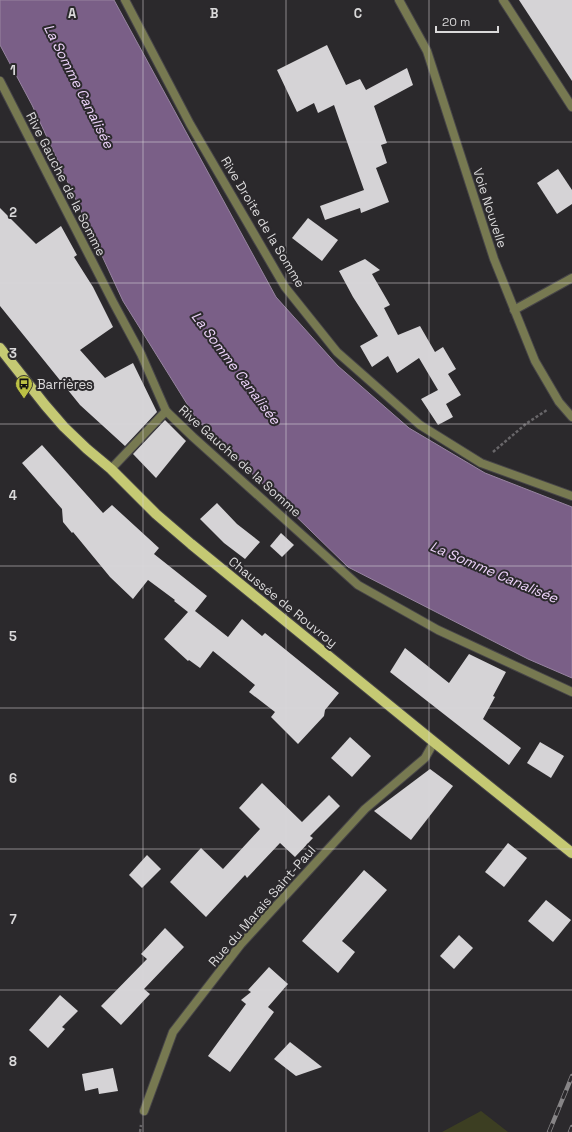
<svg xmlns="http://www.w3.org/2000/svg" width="572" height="1132" font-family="'Space Grotesk',sans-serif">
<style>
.green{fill:#3c3e22}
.water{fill:#7a5f87;stroke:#9784a0}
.building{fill:#d5d3d6}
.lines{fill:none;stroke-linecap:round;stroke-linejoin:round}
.lane-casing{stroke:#474548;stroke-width:10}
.street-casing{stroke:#474548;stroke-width:10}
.primary-casing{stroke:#474548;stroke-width:12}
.path{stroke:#686669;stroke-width:2.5;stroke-dasharray:3 2;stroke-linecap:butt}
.lane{stroke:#777951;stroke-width:8}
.street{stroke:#777951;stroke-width:8}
.primary{stroke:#c5c973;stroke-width:10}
.rail-casing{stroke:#878587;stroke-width:4.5}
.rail{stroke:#2b292c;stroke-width:3;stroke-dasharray:9;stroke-linecap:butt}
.grid{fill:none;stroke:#dad9da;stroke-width:1;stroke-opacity:0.55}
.labels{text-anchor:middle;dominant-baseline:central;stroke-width:4;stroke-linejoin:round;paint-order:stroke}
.street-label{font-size:13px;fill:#dad9da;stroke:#2b292c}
.poi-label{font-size:13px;fill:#dad9da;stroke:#2b292c;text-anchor:start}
.water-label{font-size:14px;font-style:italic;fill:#edd3fa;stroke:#2b292c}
.grid-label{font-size:13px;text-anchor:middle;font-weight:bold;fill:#dad9da;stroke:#2b292c;stroke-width:4;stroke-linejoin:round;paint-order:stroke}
</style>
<rect width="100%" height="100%" fill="#2b292c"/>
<path class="green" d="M 481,1111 L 508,1132 L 442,1132 Z"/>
<path class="water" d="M 0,0 L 114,0 L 276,297 L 338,366 L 409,428 L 485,473 L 572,507 L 572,678 L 528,659 L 348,567 L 197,420 L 123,301 L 32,105 L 0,45 Z"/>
<g class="building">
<path d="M 519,0 L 572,0 L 572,81 Z"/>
<path d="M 327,45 L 346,85 L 360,79 L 366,90 L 407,68 L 413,85 L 374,106 L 387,143 L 381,145 L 387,163 L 376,168 L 389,202 L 361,213 L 360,208 L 325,220 L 320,206 L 364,190 L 334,105 L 318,113 L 314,103 L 297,112 L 277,70 Z"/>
<path d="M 558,169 L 572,190 L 572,204 L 557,214 L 537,183 Z"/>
<path d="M 0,208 L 36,244 L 61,226 L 77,255 L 74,257 L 93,287 L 113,327 L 80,350 L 105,378 L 133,363 L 157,412 L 125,446 L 80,405 L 0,306 Z"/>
<path d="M 308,218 L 338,240 L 322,261 L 292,238 Z"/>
<path d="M 365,259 L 380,270 L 372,274 L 390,305 L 384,308 L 398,335 L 420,326 L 435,352 L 443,347 L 456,369 L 448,374 L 461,395 L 446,404 L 453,417 L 438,425 L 421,399 L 438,390 L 419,358 L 397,373 L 388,356 L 372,367 L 360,346 L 378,336 L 353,297 L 339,271 Z"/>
<path d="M 165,420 L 186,441 L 156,478 L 133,454 Z"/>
<path d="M 42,445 L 103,513 L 112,505 L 159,548 L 154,554 L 207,596 L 195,611 L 228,637 L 242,619 L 262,636 L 265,633 L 339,693 L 325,710 L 324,716 L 298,744 L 271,717 L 275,712 L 249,692 L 255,685 L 213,651 L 200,668 L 189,660 L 188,661 L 164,639 L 188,612 L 174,601 L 175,600 L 148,580 L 133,599 L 110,577 L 73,532 L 72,533 L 63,522 L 62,509 L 22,463 Z"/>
<path d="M 217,503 L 237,524 L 260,542 L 245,559 L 224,543 L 200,519 Z"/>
<path d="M 281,533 L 294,545 L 282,557 L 270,546 Z"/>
<path d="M 405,648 L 449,683 L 469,654 L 506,672 L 493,696 L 495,697 L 483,719 L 521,748 L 509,765 L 390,672 Z"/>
<path d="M 350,737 L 371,756 L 352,777 L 331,758 Z"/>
<path d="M 540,742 L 564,756 L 551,778 L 527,763 Z"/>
<path d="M 430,769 L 453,786 L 411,840 L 374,811 Z"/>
<path d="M 262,783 L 302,822 L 329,795 L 340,806 L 310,836 L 313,838 L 295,857 L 280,843 L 247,878 L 245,875 L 206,917 L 170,882 L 201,848 L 223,869 L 260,829 L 239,808 Z"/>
<path d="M 508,843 L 527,858 L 504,887 L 485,872 Z"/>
<path d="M 147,855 L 161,869 L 142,888 L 129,875 Z"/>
<path d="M 364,870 L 387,890 L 342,941 L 355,952 L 338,973 L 302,941 Z"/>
<path d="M 546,900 L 571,920 L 553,942 L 528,921 Z"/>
<path d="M 165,928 L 184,947 L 144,989 L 150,994 L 121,1025 L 101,1006 L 147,959 L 141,954 Z"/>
<path d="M 459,935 L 473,948 L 454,969 L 440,956 Z"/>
<path d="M 269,967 L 288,984 L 268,1007 L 274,1012 L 230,1072 L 208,1056 L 246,1004 L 241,1000 L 251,992 L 248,990 Z"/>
<path d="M 60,995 L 78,1011 L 62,1027 L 65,1029 L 48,1048 L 29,1030 Z"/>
<path d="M 290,1042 L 322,1067 L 296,1076 L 274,1059 Z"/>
<path d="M 113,1068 L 118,1091 L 99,1094 L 98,1088 L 85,1091 L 82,1074 Z"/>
</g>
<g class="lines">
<defs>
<g id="lane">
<path d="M 503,0 L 572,107"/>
<path d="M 514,310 L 572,278"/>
<path d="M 111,469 L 166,411"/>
</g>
<g id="street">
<path d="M 125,0 L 190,124 L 285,287 L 337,352 L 420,425 L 481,463 L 572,496"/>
<path d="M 399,0 L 427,51 L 494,259 L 535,361 L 559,402 L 572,417"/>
<path d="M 0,81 L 113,302 L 141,354 L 166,411 L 193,437 L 358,585 L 438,630 L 572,692"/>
<path d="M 144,1111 L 173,1032 L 241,944 L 365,809 L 425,758 L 434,742"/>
</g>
<path id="primary" d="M 0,348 L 45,405 L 64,427 L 87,449 L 111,469 L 156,514 L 191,544 L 434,742 L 572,853"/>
</defs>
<use href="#lane" class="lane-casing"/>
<use href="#street" class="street-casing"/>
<use href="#primary" class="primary-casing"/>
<g class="path">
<path d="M 493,452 L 527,423 L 547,410"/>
<path d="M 140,1132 L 141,1125"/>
</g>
<use href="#lane" class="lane"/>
<use href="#street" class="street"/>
<use href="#primary" class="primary"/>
<defs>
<g id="rail">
<path d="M 549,1132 L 572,1076"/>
<path d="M 570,1132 L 572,1127"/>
</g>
</defs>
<use href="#rail" class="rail-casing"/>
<use href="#rail" class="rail"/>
</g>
<path class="grid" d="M 143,0 L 143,1132M 286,0 L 286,1132M 429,0 L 429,1132M 0,142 L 572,142M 0,283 L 572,283M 0,424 L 572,424M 0,566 L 572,566M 0,708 L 572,708M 0,849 L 572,849M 0,990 L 572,990"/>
<defs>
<symbol id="bus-pin" viewBox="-11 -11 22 30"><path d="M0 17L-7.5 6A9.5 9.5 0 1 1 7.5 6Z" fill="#bbc044" stroke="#2b292c"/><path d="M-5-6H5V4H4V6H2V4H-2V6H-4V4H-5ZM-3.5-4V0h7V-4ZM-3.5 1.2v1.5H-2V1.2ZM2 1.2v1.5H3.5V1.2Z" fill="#111"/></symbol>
</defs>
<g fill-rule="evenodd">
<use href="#bus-pin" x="14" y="374" width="20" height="27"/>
</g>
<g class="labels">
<g class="street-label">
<text transform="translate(66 184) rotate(63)">Rive Gauche de la Somme</text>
<text transform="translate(490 208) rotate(72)">Voie Nouvelle</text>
<text transform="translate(263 222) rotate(59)">Rive Droite de la Somme</text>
<text transform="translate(240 461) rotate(42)">Rive Gauche de la Somme</text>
<text transform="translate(283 602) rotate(39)">Chaussée de Rouvroy</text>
<text transform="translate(262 906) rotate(-49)">Rue du Marais Saint-Paul</text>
</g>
<g class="poi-label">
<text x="37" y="384">Barrières</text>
</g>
<g class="water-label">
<text transform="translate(79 86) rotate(63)">La Somme Canalisée</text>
<text transform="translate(236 368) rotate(53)">La Somme Canalisée</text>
<text transform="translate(494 572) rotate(23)">La Somme Canalisée</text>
</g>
</g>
<g class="grid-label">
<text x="72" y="18">A</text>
<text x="214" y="18">B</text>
<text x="358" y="18">C</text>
<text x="13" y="75">1</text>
<text x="13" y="217">2</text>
<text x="13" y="358">3</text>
<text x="13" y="500">4</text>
<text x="13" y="641">5</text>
<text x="13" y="783">6</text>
<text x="13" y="924">7</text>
<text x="13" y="1066">8</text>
</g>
<path d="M436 26v6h62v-6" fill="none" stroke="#dad9da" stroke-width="2"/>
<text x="442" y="26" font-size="12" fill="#dad9da" stroke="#2b292c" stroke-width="3" paint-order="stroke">20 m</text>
</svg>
